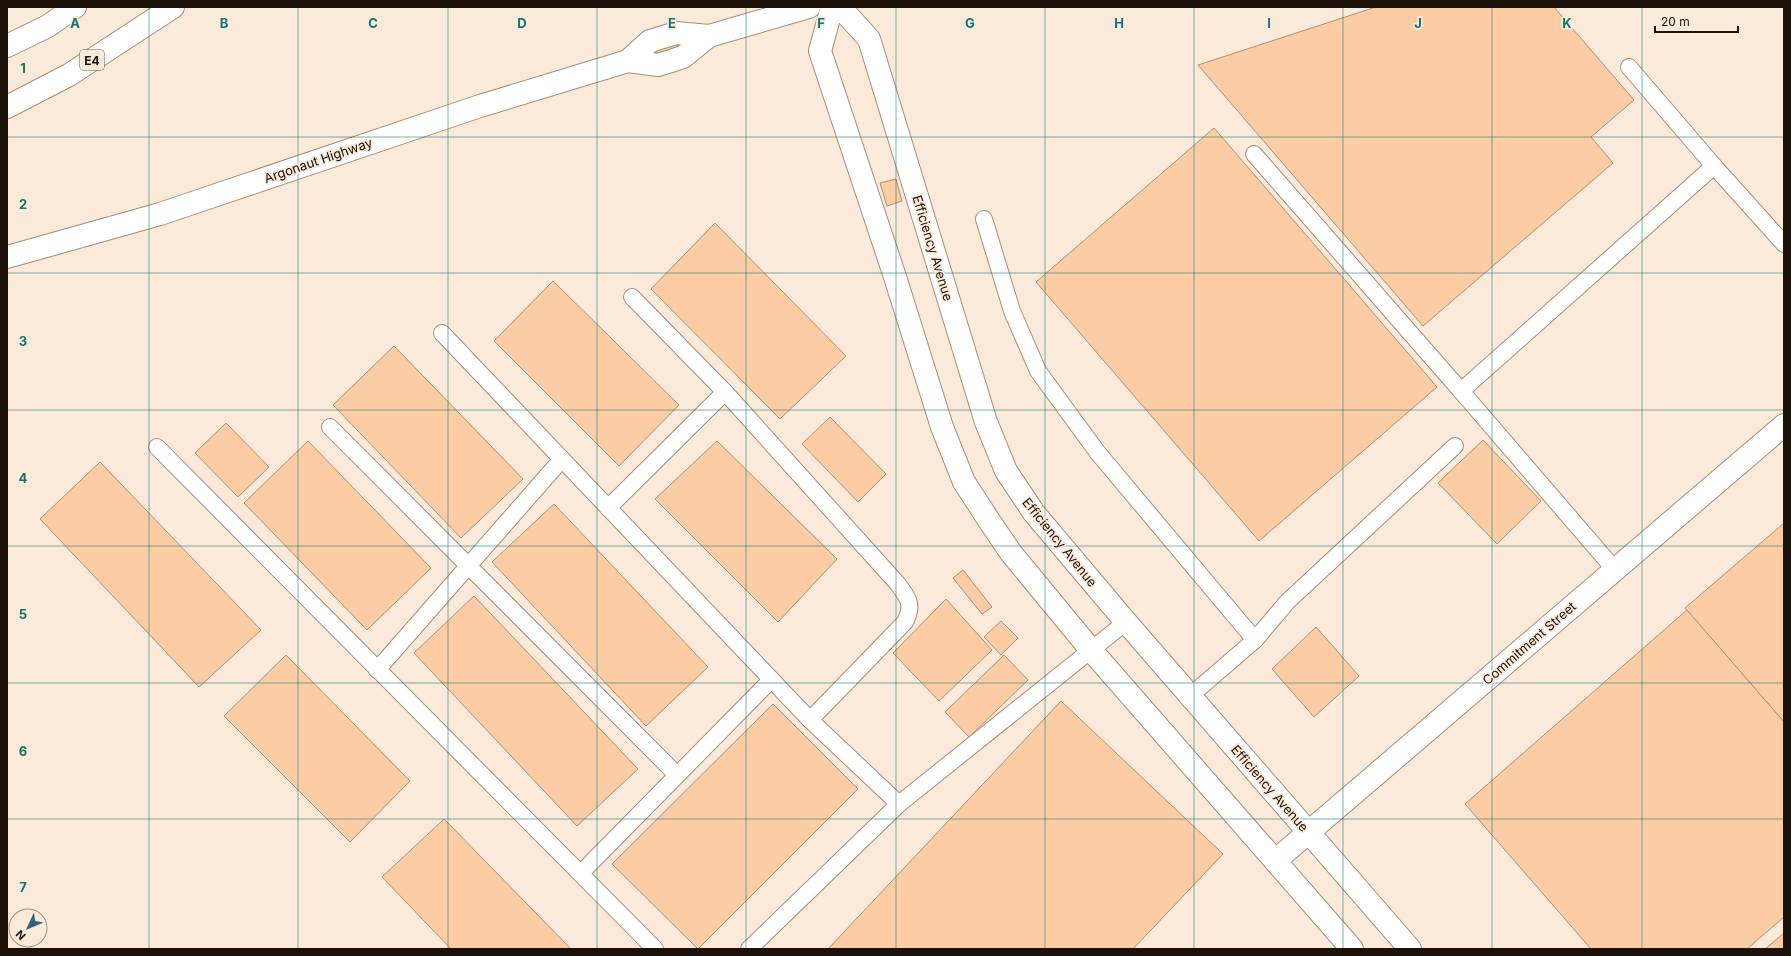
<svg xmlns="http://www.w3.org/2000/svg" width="1791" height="956" font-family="Inter,sans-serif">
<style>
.building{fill:#fccca4;stroke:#ac9079}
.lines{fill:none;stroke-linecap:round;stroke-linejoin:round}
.lane-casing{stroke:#a88d75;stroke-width:18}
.street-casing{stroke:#a88d75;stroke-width:24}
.secondary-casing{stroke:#a88d75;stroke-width:24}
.highway-casing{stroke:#a88d75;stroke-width:24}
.lane{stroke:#fff;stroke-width:16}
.street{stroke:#fff;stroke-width:22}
.secondary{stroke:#fff;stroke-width:22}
.highway{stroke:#fff;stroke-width:22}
.grid{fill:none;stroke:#0f766e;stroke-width:1;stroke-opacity:0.55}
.labels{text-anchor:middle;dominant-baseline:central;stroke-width:3.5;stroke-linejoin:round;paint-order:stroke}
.shield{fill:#fbeada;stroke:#5e5247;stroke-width:1}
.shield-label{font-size:12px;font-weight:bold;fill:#1b1108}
.street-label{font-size:13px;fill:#1b1108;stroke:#fbeada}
.grid-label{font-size:13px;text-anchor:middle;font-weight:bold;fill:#0f766e;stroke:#fbeada;stroke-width:3.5;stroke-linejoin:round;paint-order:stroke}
</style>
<rect width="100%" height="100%" fill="#fbeada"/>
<g class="building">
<path d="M 1376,7 L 1554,7 L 1634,100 L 1591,137 L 1613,163 L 1423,326 L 1198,65 Z"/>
<path d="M 676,40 L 679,52 L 658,58 L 654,46 Z"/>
<path d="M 1214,128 L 1437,387 L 1259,541 L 1036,282 Z"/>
<path d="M 896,179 L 902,201 L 887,206 L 880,183 Z"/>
<path d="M 715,223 L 846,356 L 780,419 L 651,289 Z"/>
<path d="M 553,281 L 679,405 L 619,466 L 494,341 Z"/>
<path d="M 394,346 L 523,479 L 461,538 L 333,405 Z"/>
<path d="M 830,417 L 886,474 L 858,502 L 802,444 Z"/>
<path d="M 226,423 L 269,467 L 238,497 L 195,453 Z"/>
<path d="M 1483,440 L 1541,501 L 1497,544 L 1438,483 Z"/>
<path d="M 308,441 L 431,568 L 367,630 L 244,503 Z"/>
<path d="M 717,441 L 837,559 L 778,622 L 655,499 Z"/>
<path d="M 100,462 L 261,630 L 199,687 L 40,519 Z"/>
<path d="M 554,504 L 708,667 L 646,726 L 492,562 Z"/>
<path d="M 1784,523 L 1784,722 L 1685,608 Z"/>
<path d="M 963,570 L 992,607 L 982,614 L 953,578 Z"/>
<path d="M 474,596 L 638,769 L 577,826 L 414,653 Z"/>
<path d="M 946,599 L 992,650 L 939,701 L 893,653 Z"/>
<path d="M 1687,610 L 1784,722 L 1784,917 L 1747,949 L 1591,949 L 1465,804 Z"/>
<path d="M 1001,621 L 1018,638 L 1001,655 L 984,637 Z"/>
<path d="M 1316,627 L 1359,676 L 1314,717 L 1272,669 Z"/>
<path d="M 286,655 L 410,781 L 350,842 L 224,716 Z"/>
<path d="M 1004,655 L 1028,680 L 969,737 L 945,712 Z"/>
<path d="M 1061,701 L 1223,854 L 1133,949 L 828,949 Z"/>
<path d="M 773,704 L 858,789 L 698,949 L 612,864 Z"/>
<path d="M 444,819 L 571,949 L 451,949 L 382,877 Z"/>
<path d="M 1784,933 L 1784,949 L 1765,949 Z"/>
</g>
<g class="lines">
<defs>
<g id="lane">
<path d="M 1629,67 L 1714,166"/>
<path d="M 1254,154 L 1461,391"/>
<path d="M 984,219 L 1012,311 L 1038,371 L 1098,453 L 1255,640"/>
<path d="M 632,297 L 725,392 L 897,583 C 908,597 914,605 905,622 L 810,720"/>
<path d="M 442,333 L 810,720 L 899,804"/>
<path d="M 330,427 L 677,775"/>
<path d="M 157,447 L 655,949"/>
<path d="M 608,508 L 725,392"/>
<path d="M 1615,570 L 1461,391 L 1714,166 L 1784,244"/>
<path d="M 377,670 L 562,459"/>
<path d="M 1190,696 L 1255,640 L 1287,602 L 1455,446"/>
<path d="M 581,873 L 771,680"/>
<path d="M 749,949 L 899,804 L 1126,622"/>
</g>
<path id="street" d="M 1275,861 L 1784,425"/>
<g id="secondary">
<path d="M 832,7 L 820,51 L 896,280 L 942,427 L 964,482 L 988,519 L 1011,553 L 1091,650 L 1352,949"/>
<path d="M 840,7 L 869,39 L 986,422 L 1006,471 L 1034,513 L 1126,622 L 1410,949"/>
<path d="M 628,61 L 650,41 L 676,33 L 709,36 L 809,7"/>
<path d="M 7,257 L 160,214 L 480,106 L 628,61 L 658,65 L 671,61 L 683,57 L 709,36"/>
</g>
<g id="highway">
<path d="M 7,46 L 48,26 L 75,7"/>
<path d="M 7,107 L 69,75 L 173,7"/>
</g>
</defs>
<use href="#lane" class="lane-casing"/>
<use href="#street" class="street-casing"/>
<use href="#secondary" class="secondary-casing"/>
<use href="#highway" class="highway-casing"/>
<use href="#lane" class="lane"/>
<use href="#street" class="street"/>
<use href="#secondary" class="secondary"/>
<use href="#highway" class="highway"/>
</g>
<path class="grid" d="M 149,7 L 149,949M 298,7 L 298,949M 448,7 L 448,949M 597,7 L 597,949M 746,7 L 746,949M 896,7 L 896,949M 1045,7 L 1045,949M 1194,7 L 1194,949M 1343,7 L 1343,949M 1492,7 L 1492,949M 1642,7 L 1642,949M 7,137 L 1784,137M 7,273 L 1784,273M 7,410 L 1784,410M 7,546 L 1784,546M 7,683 L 1784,683M 7,819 L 1784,819"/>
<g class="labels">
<rect class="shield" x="80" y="50" width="24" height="20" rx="3"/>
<g class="shield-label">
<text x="92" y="60">E4</text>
</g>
<g class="street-label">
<text transform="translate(318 160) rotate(-19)">Argonaut Highway</text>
<text transform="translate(933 248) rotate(73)">Efficiency Avenue</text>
<text transform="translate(1060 542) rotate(51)">Efficiency Avenue</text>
<text transform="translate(1529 643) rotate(-41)">Commitment Street</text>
<text transform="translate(1270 788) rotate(49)">Efficiency Avenue</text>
</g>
</g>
<g class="grid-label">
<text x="75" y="28">A</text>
<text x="224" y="28">B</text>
<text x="373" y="28">C</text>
<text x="522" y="28">D</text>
<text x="672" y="28">E</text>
<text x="821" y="28">F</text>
<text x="970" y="28">G</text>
<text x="1119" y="28">H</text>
<text x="1269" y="28">I</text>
<text x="1418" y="28">J</text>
<text x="1567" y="28">K</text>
<text x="23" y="73">1</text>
<text x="23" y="209">2</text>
<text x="23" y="346">3</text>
<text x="23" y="483">4</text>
<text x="23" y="619">5</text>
<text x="23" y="756">6</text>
<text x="23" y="892">7</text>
</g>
<rect width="1791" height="956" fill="none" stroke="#1b1108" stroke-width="16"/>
<g transform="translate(28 928) rotate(226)"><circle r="19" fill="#fbeada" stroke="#a19386"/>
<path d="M0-3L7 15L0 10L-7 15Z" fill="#316280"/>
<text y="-6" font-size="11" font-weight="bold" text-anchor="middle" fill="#1b1108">N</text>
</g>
<path d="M1655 26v6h83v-6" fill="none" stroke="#1b1108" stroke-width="2"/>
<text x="1661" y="26" font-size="12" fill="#1b1108" stroke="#fbeada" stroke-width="3" paint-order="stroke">20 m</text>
</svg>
